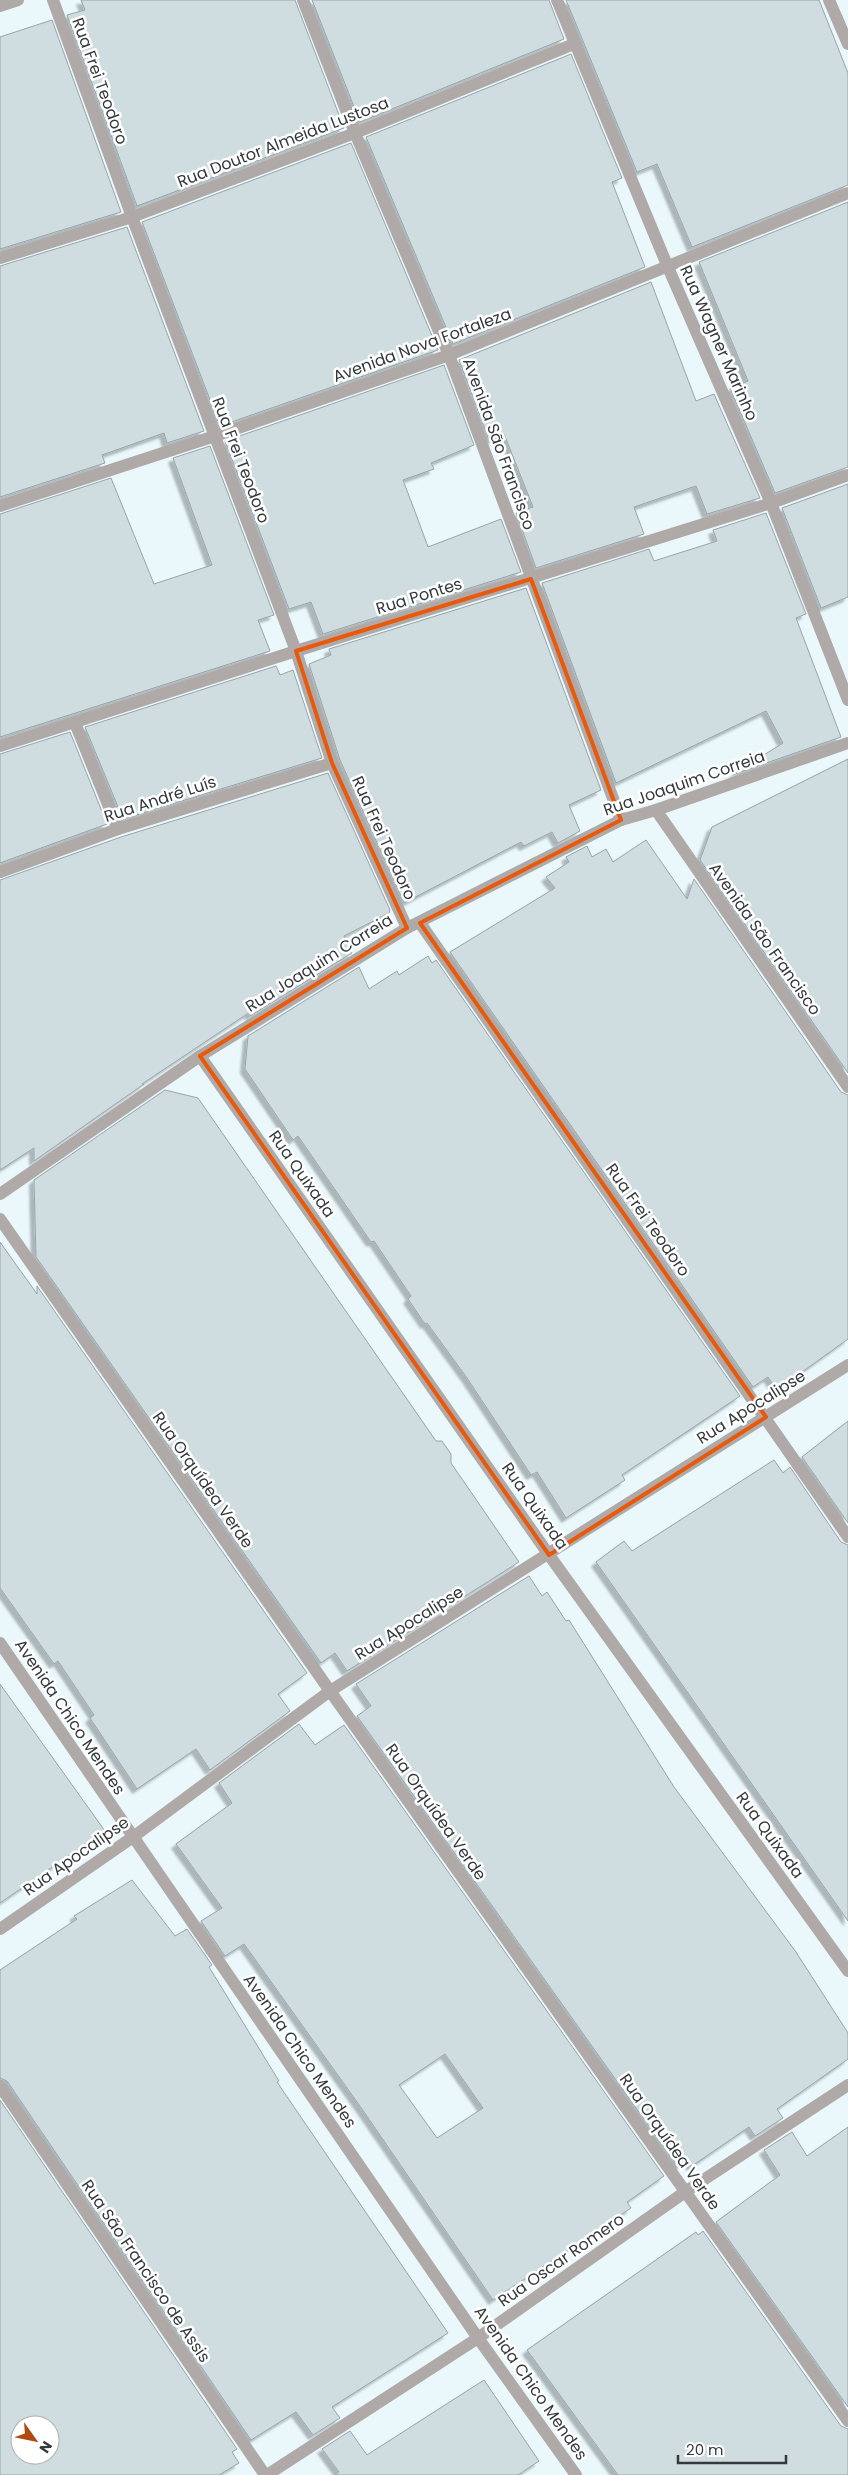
<svg xmlns="http://www.w3.org/2000/svg" width="848" height="2475" font-family="Poppins,sans-serif">
<style>
.building{fill:#cfdce0;stroke:#97a4a8;fill-rule:evenodd;filter:url(#shadow)}
.lines{fill:none;stroke-linecap:round;stroke-linejoin:round}
.minor{stroke:#afaaa8;stroke-width:12}
.marked{fill:none;stroke:#e8590c;stroke-width:4;stroke-linejoin:round}
.labels{text-anchor:middle;dominant-baseline:central;stroke-width:5;stroke-linejoin:round;paint-order:stroke}
.street-label{font-size:16px;fill:#34393b;stroke:#fff}
</style>
<defs>
<filter id="shadow"><feDropShadow dx="-4.5" dy="4.5" stdDeviation="1" flood-color="#0004"/></filter>
</defs>
<rect width="100%" height="100%" fill="#eaf8fc"/>
<g class="building">
<path d="M 81,0 L 295,0 L 344,128 L 137,206 L 67,15 L 85,10 Z"/>
<path d="M 312,0 L 549,0 L 564,39 L 360,122 Z"/>
<path d="M 566,0 L 819,0 L 848,73 L 848,185 L 692,247 L 657,164 L 637,172 Z"/>
<path d="M 52,20 L 121,212 L 0,249 L 0,37 Z"/>
<path d="M 571,54 L 622,178 L 612,182 L 645,267 L 453,344 L 366,137 Z"/>
<path d="M 351,143 L 438,350 L 220,426 L 142,222 Z"/>
<path d="M 848,202 L 848,467 L 775,493 L 730,388 L 748,381 L 699,262 Z"/>
<path d="M 127,227 L 204,431 L 167,443 L 164,433 L 102,455 L 105,463 L 0,497 L 0,266 Z"/>
<path d="M 651,282 L 696,401 L 714,394 L 760,498 L 707,514 L 696,486 L 634,507 L 644,534 L 536,568 L 516,513 L 533,507 L 504,434 L 489,440 L 459,360 Z"/>
<path d="M 444,365 L 474,445 L 431,463 L 434,469 L 403,480 L 417,517 L 428,547 L 501,519 L 521,572 L 323,634 L 311,602 L 289,609 L 225,441 Z"/>
<path d="M 210,446 L 274,615 L 258,620 L 270,651 L 0,737 L 0,514 L 111,478 L 154,584 L 212,565 L 173,458 Z"/>
<path d="M 848,484 L 848,597 L 821,608 L 782,508 Z"/>
<path d="M 766,513 L 806,614 L 796,618 L 841,737 L 732,775 L 783,743 L 766,711 L 616,783 L 542,583 L 649,549 L 654,561 L 717,541 L 713,530 Z"/>
<path d="M 526,588 L 601,790 L 569,805 L 580,831 L 558,843 L 552,832 L 524,846 L 521,842 L 404,903 L 340,760 L 309,664 L 331,655 L 329,649 Z"/>
<path d="M 276,666 L 280,675 L 293,670 L 322,758 L 123,819 L 85,727 Z"/>
<path d="M 70,732 L 107,824 L 0,863 L 0,754 Z"/>
<path d="M 848,759 L 848,1073 L 700,860 L 712,827 Z"/>
<path d="M 328,773 L 390,910 L 389,913 L 344,936 L 352,953 L 250,1016 L 250,1012 L 142,1084 L 144,1084 L 34,1161 L 34,1148 L 0,1170 L 0,880 L 121,837 Z"/>
<path d="M 646,840 L 687,899 L 694,879 L 841,1092 L 848,1095 L 848,1339 L 777,1390 L 768,1377 L 753,1387 L 450,952 L 555,888 L 546,877 L 569,862 L 566,857 L 587,846 L 592,857 L 606,849 L 613,862 Z"/>
<path d="M 428,956 L 432,963 L 436,960 L 740,1396 L 622,1475 L 625,1480 L 566,1518 L 537,1472 L 531,1475 L 467,1378 L 427,1323 L 425,1324 L 408,1299 L 411,1296 L 374,1241 L 371,1242 L 298,1136 L 293,1140 L 245,1069 L 248,1036 L 359,967 L 369,989 L 397,971 L 399,975 Z"/>
<path d="M 165,1090 L 198,1098 L 436,1441 L 442,1441 L 451,1454 L 451,1463 L 519,1562 L 347,1671 L 335,1653 L 321,1663 L 36,1257 L 34,1180 Z"/>
<path d="M 0,1242 L 37,1294 L 37,1286 L 307,1673 L 278,1694 L 290,1711 L 210,1770 L 196,1749 L 137,1789 L 90,1718 L 94,1715 L 58,1661 L 54,1664 L 0,1588 Z"/>
<path d="M 848,1421 L 848,1523 L 802,1457 Z"/>
<path d="M 774,1460 L 783,1473 L 790,1467 L 841,1542 L 848,1545 L 848,1921 L 596,1562 L 624,1541 L 632,1551 Z"/>
<path d="M 529,1576 L 542,1596 L 547,1592 L 566,1621 L 569,1620 L 674,1787 L 796,1952 L 848,2033 L 848,2059 L 777,2109 L 783,2118 L 755,2136 L 749,2127 L 692,2166 L 687,2160 L 678,2167 L 357,1716 L 371,1706 L 356,1684 Z"/>
<path d="M 0,1684 L 105,1831 L 0,1903 Z"/>
<path d="M 299,1724 L 315,1745 L 344,1725 L 664,2176 L 627,2202 L 631,2208 L 493,2300 L 362,2109 L 244,1944 L 225,1956 L 201,1921 L 222,1908 L 176,1844 L 232,1803 L 219,1783 ZM 445,2054 L 483,2108 L 437,2138 L 399,2085 Z"/>
<path d="M 132,1880 L 175,1936 L 187,1929 L 212,1965 L 209,1967 L 279,2081 L 277,2082 L 448,2333 L 332,2407 L 340,2418 L 313,2435 L 296,2412 L 251,2440 L 7,2081 L 0,2078 L 0,1970 L 77,1919 L 74,1916 Z"/>
<path d="M 0,2100 L 237,2449 L 232,2452 L 239,2463 L 219,2475 L 0,2475 ZM 20,2425 L 50,2425 L 50,2455 L 20,2455 Z"/>
<path d="M 848,2127 L 848,2407 L 716,2222 L 780,2175 L 764,2150 L 792,2132 L 807,2156 Z"/>
<path d="M 703,2231 L 841,2426 L 848,2429 L 848,2475 L 618,2475 L 527,2350 L 696,2232 L 698,2235 Z"/>
<path d="M 484,2380 L 539,2461 L 518,2475 L 335,2475 L 339,2472 L 322,2449 L 350,2431 L 367,2455 Z"/>
</g>
<g class="lines">
<g class="minor">
<path d="M 53,0 L 132,217 L 296,651 L 332,763 L 407,928"/>
<path d="M 303,0 L 355,133 L 449,355 L 621,820"/>
<path d="M 557,0 L 667,265 L 771,503 L 848,700"/>
<path d="M 829,0 L 848,44"/>
<path d="M 0,6 L 18,0"/>
<path d="M 0,258 L 132,217 L 355,133 L 574,44"/>
<path d="M 0,506 L 215,436 L 449,355 L 848,193"/>
<path d="M 75,723 L 118,829"/>
<path d="M 0,746 L 296,651 L 771,503 L 848,475"/>
<path d="M 656,810 L 848,1087"/>
<path d="M 0,872 L 118,829 L 332,763"/>
<path d="M 420,923 L 848,1537"/>
<path d="M 200,1056 L 549,1555 L 848,1971"/>
<path d="M 0,1194 L 200,1056 L 407,928 L 621,820 L 656,810 L 848,743"/>
<path d="M 0,1219 L 330,1691 L 848,2421"/>
<path d="M 0,1643 L 478,2338 L 576,2475"/>
<path d="M 0,1929 L 133,1837 L 330,1691 L 848,1365"/>
<path d="M 0,2086 L 265,2475"/>
<path d="M 267,2475 L 478,2338 L 685,2192 L 848,2085"/>
</g>
</g>
<path class="marked" d="M 531,579 L 621,820 L 420,923 L 766,1417 L 549,1555 L 200,1056 L 407,928 L 332,763 L 296,651 Z"/>
<g class="labels">
<g class="street-label">
<text transform="translate(100 81) rotate(70)">Rua Frei Teodoro</text>
<text transform="translate(283 142) rotate(-21)">Rua Doutor Almeida Lustosa</text>
<text transform="translate(719 343) rotate(66)">Rua Wagner Marinho</text>
<text transform="translate(422 345) rotate(-20)">Avenida Nova Fortaleza</text>
<text transform="translate(499 444) rotate(70)">Avenida São Francisco</text>
<text transform="translate(241 460) rotate(69)">Rua Frei Teodoro</text>
<text transform="translate(419 596) rotate(-17)">Rua Pontes</text>
<text transform="translate(684 783) rotate(-19)">Rua Joaquim Correia</text>
<text transform="translate(160 799) rotate(-18)">Rua André Luís</text>
<text transform="translate(384 838) rotate(66)">Rua Frei Teodoro</text>
<text transform="translate(765 939) rotate(55)">Avenida São Francisco</text>
<text transform="translate(319 963) rotate(-32)">Rua Joaquim Correia</text>
<text transform="translate(302 1174) rotate(55)">Rua Quixada</text>
<text transform="translate(648 1220) rotate(55)">Rua Frei Teodoro</text>
<text transform="translate(751 1407) rotate(-32)">Rua Apocalipse</text>
<text transform="translate(203 1480) rotate(55)">Rua Orquídea Verde</text>
<text transform="translate(535 1506) rotate(55)">Rua Quixada</text>
<text transform="translate(409 1623) rotate(-32)">Rua Apocalipse</text>
<text transform="translate(70 1717) rotate(56)">Avenida Chico Mendes</text>
<text transform="translate(436 1812) rotate(55)">Rua Orquídea Verde</text>
<text transform="translate(770 1835) rotate(54)">Rua Quixada</text>
<text transform="translate(76 1856) rotate(-35)">Rua Apocalipse</text>
<text transform="translate(300 2051) rotate(55)">Avenida Chico Mendes</text>
<text transform="translate(670 2142) rotate(55)">Rua Orquídea Verde</text>
<text transform="translate(561 2260) rotate(-35)">Rua Oscar Romero</text>
<text transform="translate(146 2271) rotate(56)">Rua São Francisco de Assis</text>
<text transform="translate(531 2383) rotate(55)">Avenida Chico Mendes</text>
</g>
</g>
<g transform="translate(35 2440) rotate(123)"><circle r="24" fill="#ffffff" stroke="#aeb0b1"/>
<path d="M0-4L9 19L0 12L-9 19Z" fill="#ae4c10"/>
<text y="-8" font-size="14" font-weight="bold" text-anchor="middle" fill="#34393b">N</text>
</g>
<path d="M678 2455v8h108v-8" fill="none" stroke="#34393b" stroke-width="2.5"/>
<text x="686" y="2455" font-size="15" fill="#34393b" stroke="#ffffff" stroke-width="4" paint-order="stroke">20 m</text>
</svg>
